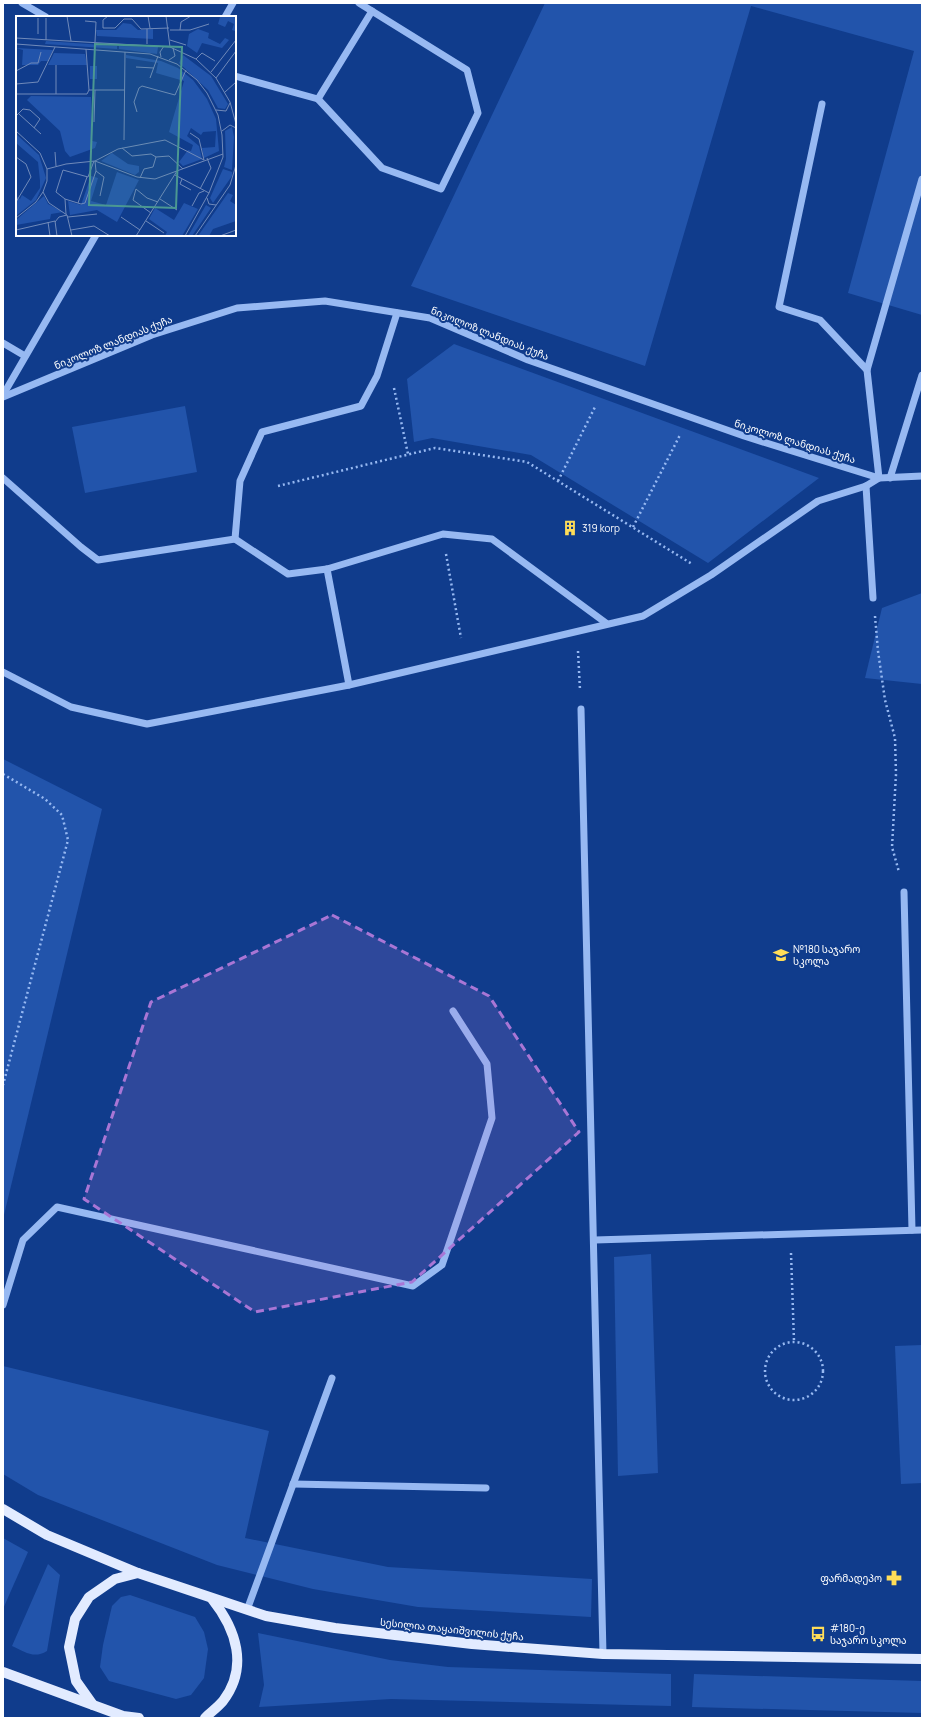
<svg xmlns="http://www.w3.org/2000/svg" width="925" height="1721" font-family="Manrope,'Noto Sans Georgian',sans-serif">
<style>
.green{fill:#2254ab}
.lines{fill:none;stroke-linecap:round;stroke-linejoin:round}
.path{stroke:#97b9f2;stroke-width:2.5;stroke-dasharray:2 3;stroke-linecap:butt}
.minor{stroke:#97b9f2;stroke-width:7}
.major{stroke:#e2ebff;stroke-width:10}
.marked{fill:#a976d5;fill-opacity:0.2;stroke:#a976d5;stroke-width:3;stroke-dasharray:8 5;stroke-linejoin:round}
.labels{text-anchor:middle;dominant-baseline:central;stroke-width:4;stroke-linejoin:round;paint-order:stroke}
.street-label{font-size:10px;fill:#fff;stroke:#103c8c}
.poi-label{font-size:10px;fill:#fff;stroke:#103c8c;text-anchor:start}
.inset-road{fill:none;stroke:#708aba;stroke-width:1}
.view{fill:#4b9892;fill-opacity:0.15;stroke:#4b9892;stroke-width:2}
.inset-edge{fill:none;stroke:#fff;stroke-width:2}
</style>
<rect width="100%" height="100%" fill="#103c8c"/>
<g class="green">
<path d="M 545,3 L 922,3 L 922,315 L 848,293 L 914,51 L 751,6 L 645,366 L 411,286 Z"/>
<path d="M 454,344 L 819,478 L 708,563 L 531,455 L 432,438 L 414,442 L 407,379 Z"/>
<path d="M 185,406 L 197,472 L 85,493 L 72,427 Z"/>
<path d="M 922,593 L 922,684 L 865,678 L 882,608 Z"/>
<path d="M 3,759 L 102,809 L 3,1219 Z"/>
<path d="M 651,1254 L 658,1473 L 618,1476 L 614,1257 Z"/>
<path d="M 922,1345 L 922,1483 L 901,1484 L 895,1346 Z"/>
<path d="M 3,1366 L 269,1431 L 245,1538 L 388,1567 L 592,1579 L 591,1617 L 418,1607 L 313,1589 L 217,1565 L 38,1495 L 3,1474 Z"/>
<path d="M 3,1538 L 28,1552 L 3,1609 Z"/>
<path d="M 48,1564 L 60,1575 L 47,1651 C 34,1659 25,1652 12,1646 Z"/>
<path d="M 130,1595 L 195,1617 L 204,1632 L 208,1649 L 204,1678 L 191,1695 L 176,1699 L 109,1681 L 100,1667 L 103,1645 L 112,1606 L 121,1597 Z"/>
<path d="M 258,1633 L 390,1660 L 448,1667 L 671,1674 L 671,1706 L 391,1699 L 259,1707 L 264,1685 Z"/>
<path d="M 694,1674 L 922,1681 L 922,1713 L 692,1707 Z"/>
</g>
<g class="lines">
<g class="path">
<path d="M 394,388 L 408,454"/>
<path d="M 558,481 L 596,405"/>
<path d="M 278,486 L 435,448 L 527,462 L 692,564"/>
<path d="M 633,527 L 680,435"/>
<path d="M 446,554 L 461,638"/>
<path d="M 875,616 L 878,651 L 885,700 L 895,738 L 896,774 L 892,847 L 899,872"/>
<path d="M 578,651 L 580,690"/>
<path d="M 3,774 L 45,799 L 62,815 L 68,840 L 3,1085"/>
<path d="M 791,1253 L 794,1341"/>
<circle cx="794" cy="1371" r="29"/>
</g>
<g class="minor">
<path d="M 22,3 L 46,17"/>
<path d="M 225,17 L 233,3"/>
<path d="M 235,76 L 318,99 L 382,168 L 441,189 L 478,113 L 467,70 L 359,3"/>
<path d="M 318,99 L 372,11"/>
<path d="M 3,343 L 25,356"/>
<path d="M 867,370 L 922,179"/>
<path d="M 3,395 L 96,235"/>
<path d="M 3,397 L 152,335 L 237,308 L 325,301 L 430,318 L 528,360 L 744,436 L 879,478 L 922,476"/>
<path d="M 3,478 L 81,547 L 98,560 L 235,539 L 240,481 L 262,432 L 361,406 L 377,376 L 397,313"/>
<path d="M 890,478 L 922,375"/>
<path d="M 866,486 L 873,598"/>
<path d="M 235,539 L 288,574 L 327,569 L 443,534 L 492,539 L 606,623"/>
<path d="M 327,569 L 349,685"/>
<path d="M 3,672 L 71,707 L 147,724 L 349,685 L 643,616 L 711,575 L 818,501 L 866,486 L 879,478 L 867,370 L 820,320 L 779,307 L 822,104"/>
<path d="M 581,709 L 603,1654"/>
<path d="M 904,892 L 912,1230"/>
<path d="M 595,1240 L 922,1230"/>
<path d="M 3,1305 L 23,1240 L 57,1207 L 413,1286 L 442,1265 L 492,1118 L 487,1064 L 453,1011"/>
<path d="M 293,1484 L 486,1488"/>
<path d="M 247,1610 L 332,1378"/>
</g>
<g class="major">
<path d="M 3,1509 L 47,1535 L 138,1573 L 266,1616 L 335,1628 L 472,1644 L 603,1654 L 922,1659"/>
<path d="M 3,1672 L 123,1716 L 139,1718"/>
<path d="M 93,1705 L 76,1681 L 69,1647 L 75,1619 L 89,1597 L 115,1579 L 138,1573"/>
<path d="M 205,1718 C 211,1712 218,1707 223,1701 C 249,1667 236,1629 212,1599"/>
</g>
</g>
<path class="marked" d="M 332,915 L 489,996 L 579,1132 L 412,1282 L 255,1312 L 84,1199 L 151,1002 Z"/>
<defs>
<symbol id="building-bare" viewBox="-9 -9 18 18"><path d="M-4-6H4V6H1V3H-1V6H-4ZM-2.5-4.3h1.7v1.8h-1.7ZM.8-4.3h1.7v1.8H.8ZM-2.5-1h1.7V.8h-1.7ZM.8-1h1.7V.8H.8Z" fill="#ffdd58" stroke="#103c8c" stroke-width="2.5" paint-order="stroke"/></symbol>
<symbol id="school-bare" viewBox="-9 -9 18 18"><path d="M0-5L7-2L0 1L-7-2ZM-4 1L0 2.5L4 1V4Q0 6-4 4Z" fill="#ffdd58" stroke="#103c8c" stroke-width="2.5" paint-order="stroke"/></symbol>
<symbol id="pharmacy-bare" viewBox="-9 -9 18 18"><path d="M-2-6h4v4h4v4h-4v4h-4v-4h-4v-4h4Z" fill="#ffdd58" stroke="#103c8c" stroke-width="2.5" paint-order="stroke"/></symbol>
<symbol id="bus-bare" viewBox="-9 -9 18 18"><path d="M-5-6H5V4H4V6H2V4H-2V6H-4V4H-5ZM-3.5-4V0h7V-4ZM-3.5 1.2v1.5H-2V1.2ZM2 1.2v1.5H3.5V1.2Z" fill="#ffdd58" stroke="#103c8c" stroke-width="2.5" paint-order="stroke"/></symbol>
</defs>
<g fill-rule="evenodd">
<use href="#building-bare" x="559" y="517" width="22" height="22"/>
<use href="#school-bare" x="770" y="944" width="22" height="22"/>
<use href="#pharmacy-bare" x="883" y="1567" width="22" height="22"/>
<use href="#bus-bare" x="807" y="1623" width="22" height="22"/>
</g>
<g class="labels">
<g class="street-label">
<text transform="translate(490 333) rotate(22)">ნიკოლოზ ლანდიას ქუჩა</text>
<text transform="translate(113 342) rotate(-22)">ნიკოლოზ ლანდიას ქუჩა</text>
<text transform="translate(795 441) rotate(17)">ნიკოლოზ ლანდიას ქუჩა</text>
<text transform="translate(452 1629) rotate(6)">სესილია თაყაიშვილის ქუჩა</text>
</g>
<g class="poi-label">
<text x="582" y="528">319 korp</text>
<text x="793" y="949">№180 საჯარო<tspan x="793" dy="12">სკოლა</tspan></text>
<text x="882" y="1578" text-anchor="end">ფარმადეპო</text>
<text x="830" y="1628">#180-ე<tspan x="830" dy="12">საჯარო სკოლა</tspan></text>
</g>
</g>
<g transform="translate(16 16)">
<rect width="220" height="220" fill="#103c8c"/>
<path d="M 209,0 L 220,0 L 219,15 L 216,14 L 218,8 L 212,5 L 209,11 L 202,8 L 204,1 ZM 107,7 L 115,8 L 122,14 L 137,13 L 137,23 L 81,20 L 80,14 L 100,14 ZM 182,13 L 193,17 L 192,22 L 204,28 L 209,22 L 213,24 L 206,32 L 186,27 L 181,37 L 171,30 L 173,18 ZM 30,25 L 101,30 L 101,33 L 29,28 ZM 103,30 L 142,31 L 141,38 L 103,33 ZM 0,32 L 37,34 L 32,45 L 25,45 L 22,49 L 6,49 L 7,34 ZM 38,37 L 69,38 L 71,49 L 32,49 ZM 110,39 L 145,45 L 162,52 L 177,64 L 191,83 L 200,103 L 203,135 L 188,142 L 186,132 L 199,131 L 200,115 L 187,116 L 185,119 L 175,112 L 171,120 L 183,130 L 186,143 L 167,150 L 163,146 L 172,134 L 175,135 L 177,129 L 153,116 L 168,65 L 140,57 L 142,47 L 110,42 ZM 167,39 L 195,60 L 212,88 L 209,93 L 202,92 L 192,74 L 163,47 ZM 74,50 L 81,50 L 81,63 L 74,63 ZM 15,80 L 75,81 L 76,125 L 81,126 L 79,132 L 54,141 L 49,135 L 44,115 L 11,84 ZM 216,111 L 218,121 L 216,154 L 208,151 L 210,143 L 209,115 ZM 0,118 L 23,139 L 30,162 L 20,184 L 0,200 L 0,180 L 4,183 L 6,179 L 15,185 L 24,172 L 24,165 L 22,146 L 0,127 ZM 96,137 L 112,148 L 123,150 L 123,156 L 119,159 L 85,145 ZM 207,153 L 216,156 L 216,160 L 197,187 L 194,182 ZM 101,156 L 123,164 L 101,206 L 81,194 L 54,199 L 52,185 L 65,189 L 75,160 L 82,162 L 75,185 L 90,189 ZM 212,177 L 217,179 L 214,185 L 220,189 L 220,205 L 197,213 L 193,220 L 182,220 ZM 28,180 L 32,188 L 47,196 L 35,198 L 34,203 L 0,209 L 0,204 ZM 168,187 L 182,193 L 166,220 L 149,220 L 151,216 L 133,203 L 139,192 L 158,204 ZM 190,189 L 195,192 L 176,220 L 172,220 Z" fill="#2254ab"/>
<path class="inset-road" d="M 51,0 L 55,25M 92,0 L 87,4 L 87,12 L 99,12 L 108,3 L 116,3 L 125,13 L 153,12M 132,0 L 134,12M 150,0 L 154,31M 69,5 L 80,6 L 79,26M 131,13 L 131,28M 154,14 L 174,14 L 193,8M 164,14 L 165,6 L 175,0M 22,18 L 22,2M 0,22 L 154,31 L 180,43 L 200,62 L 214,86 L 220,108M 30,24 L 30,2M 154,24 L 170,29M 0,28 L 134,38 L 161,48 L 181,64 L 191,77 L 202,99 L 206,119 L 207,141 L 193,177 L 169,220M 70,33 L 73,74 L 109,74M 145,41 L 144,36 L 148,30M 180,43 L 186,37 L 199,45M 153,44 L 159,40 L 157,32M 120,51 L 138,52M 0,55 L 15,47 L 22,47 L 25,36M 195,56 L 220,24M 134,62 L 142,40M 200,62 L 220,35M 0,68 L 22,66 L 39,31M 209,76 L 220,66M 0,78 L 71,78 L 73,74M 40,78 L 40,49M 200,94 L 210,95 L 214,87M 121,96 L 118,86 L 123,72 L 126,70 L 159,79 L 170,54M 3,98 L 25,118M 0,100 L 7,93 L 14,94 L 24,103 L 18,112M 78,106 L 79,74M 0,115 L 24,137 L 31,153 L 31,165 L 27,176 L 20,186 L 0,202M 206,115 L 214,109 L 220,112M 174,117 L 183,123 L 188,144M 108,124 L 109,36M 106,132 L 116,140 L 135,138 L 140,141M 39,136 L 40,150M 0,141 L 10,148 L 15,161 L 0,186M 31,153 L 50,148 L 79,145 L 121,161 L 139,163 L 207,138M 159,159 L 193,177M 124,162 L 128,153 L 137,151 L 140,141 L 153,140 L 167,153M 166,163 L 164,168 L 175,174M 184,173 L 195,152 L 191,142M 27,176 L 33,187 L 51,199 L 56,220M 84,180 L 88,161 L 80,155 L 79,145 L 102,133 L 149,124 L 188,144M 191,182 L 193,188 L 200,189M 49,183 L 65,188 L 69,187 L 80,155M 144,183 L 161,194M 62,187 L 71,161M 176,190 L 183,177 L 188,175M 135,197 L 117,184 L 120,173 L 131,182 L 142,186M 50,198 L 49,183 L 40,176 L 47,154 L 72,161 L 78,145M 52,201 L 81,198M 105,201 L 124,214M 130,205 L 148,217M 32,206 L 34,220M 39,206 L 43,201 L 51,199M 0,214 L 39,205 L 41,220M 55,214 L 78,210 L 94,220M 120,220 L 161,155M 179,220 L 214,169 L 220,149M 204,220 L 220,214"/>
<path class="view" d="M 79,28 L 166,31 L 160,192 L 73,189 Z"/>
<rect width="220" height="220" class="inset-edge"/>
</g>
<rect width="925" height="1721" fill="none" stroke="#ffffff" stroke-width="8"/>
</svg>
